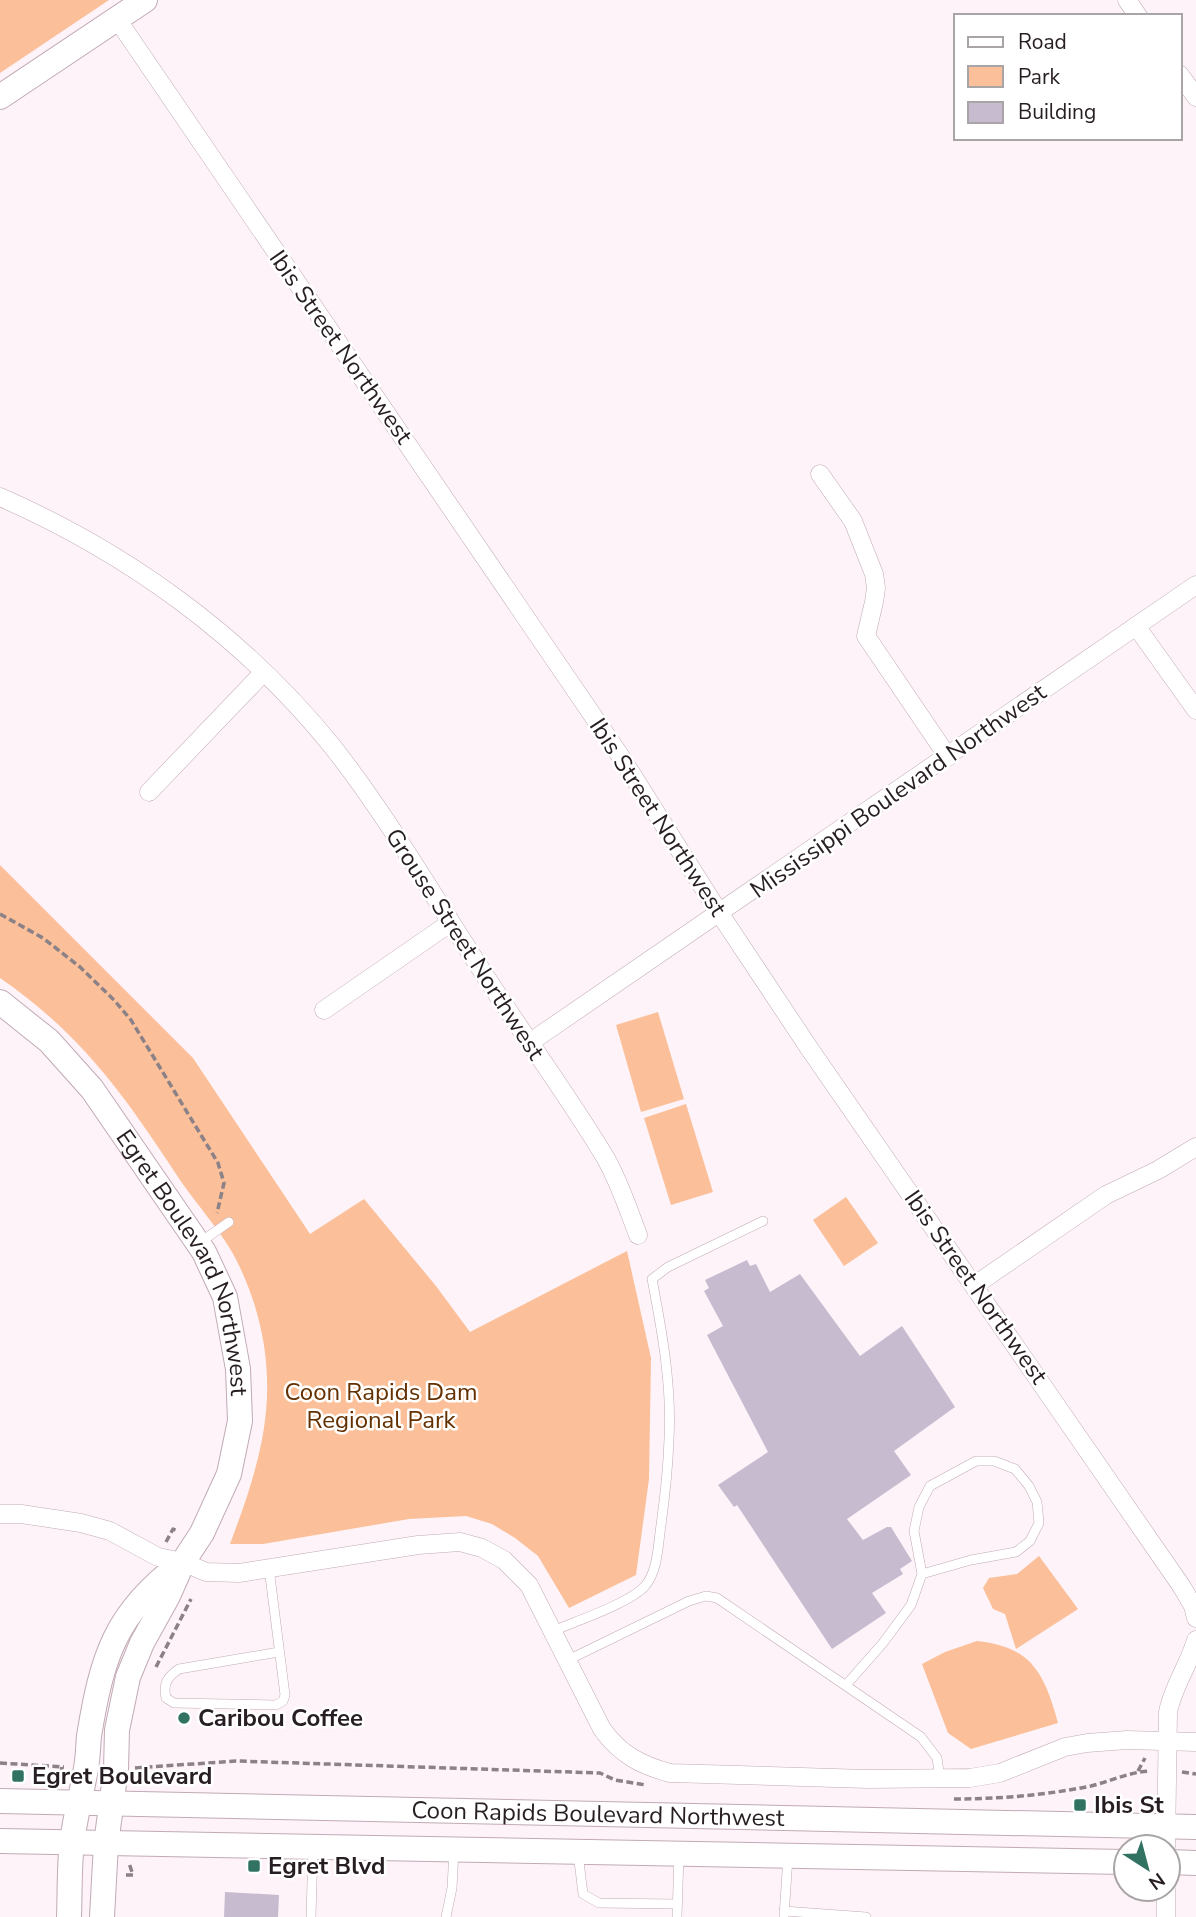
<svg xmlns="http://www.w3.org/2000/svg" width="1196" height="1917" font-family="'Nunito Sans',sans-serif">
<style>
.green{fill:#fbc099}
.building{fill:#c7bbd0}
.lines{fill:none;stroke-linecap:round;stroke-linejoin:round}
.lane-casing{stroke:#c1aab6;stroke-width:10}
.street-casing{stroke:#c1aab6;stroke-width:19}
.secondary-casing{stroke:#c1aab6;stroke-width:26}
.path{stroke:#8b8186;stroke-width:3.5;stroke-dasharray:7 3.5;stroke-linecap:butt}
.lane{stroke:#fff;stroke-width:9}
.street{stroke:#fff;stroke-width:18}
.secondary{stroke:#fff;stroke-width:24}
.poi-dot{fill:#317262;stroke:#fff;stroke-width:2.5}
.labels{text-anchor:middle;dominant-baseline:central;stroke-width:5;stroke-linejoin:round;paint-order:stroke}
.street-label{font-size:24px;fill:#271e23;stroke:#fff}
.park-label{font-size:24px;fill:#643001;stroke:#fff}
.poi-label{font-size:24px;font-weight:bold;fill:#271e23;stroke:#fff;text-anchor:start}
</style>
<rect width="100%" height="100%" fill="#fef3f8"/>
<g class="green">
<path d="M 0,0 L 109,0 L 0,73 Z"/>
<path d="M 0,865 L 193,1058 L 310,1234 L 364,1199 L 436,1286 L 470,1332 L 627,1251 L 651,1358 L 649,1479 L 636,1575 L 569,1608 L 538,1556 L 515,1538 L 492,1524 L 466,1516 L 409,1519 L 263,1544 L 230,1544 C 250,1490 269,1437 267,1379 C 266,1335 253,1290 232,1252 C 218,1228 198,1206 182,1183 C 127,1099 84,1036 0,978 Z"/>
<path d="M 658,1012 L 684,1099 L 641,1112 L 616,1025 Z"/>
<path d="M 686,1104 L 713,1192 L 671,1205 L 644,1118 Z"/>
<path d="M 846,1197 L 878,1243 L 844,1266 L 813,1220 Z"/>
<path d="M 1039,1556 L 1078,1609 L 1016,1649 L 1005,1614 L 993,1609 L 983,1588 L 989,1578 L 1017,1574 Z"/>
<path d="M 977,1641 C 1032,1647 1044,1673 1058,1723 L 971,1749 L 948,1733 L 922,1664 L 945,1652 Z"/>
</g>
<g class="building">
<path d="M 747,1260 L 750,1266 L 756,1264 L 770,1292 L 800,1274 L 860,1356 L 902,1326 L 955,1407 L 894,1451 L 911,1475 L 847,1519 L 863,1540 L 887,1527 L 891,1527 L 912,1561 L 900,1569 L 903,1574 L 872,1593 L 886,1613 L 832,1649 L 737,1505 L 734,1507 L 718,1485 L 768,1452 L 707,1335 L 723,1326 L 704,1291 L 709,1288 L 705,1280 Z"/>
<path d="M 225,1892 L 279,1895 L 278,1917 L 224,1917 Z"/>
</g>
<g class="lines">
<defs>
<g id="lane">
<path d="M 199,1243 L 229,1222"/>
<path d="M 269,1568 L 285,1695 L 283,1701 L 276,1705 L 174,1703 L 166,1698 C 163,1684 167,1677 179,1669 L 279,1652"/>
<path d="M 553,1631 C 576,1621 630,1603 645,1586 C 658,1571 658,1545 661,1525 C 665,1496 668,1468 669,1439 C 672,1386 662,1331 652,1279 L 668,1267 L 763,1221"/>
<path d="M 568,1660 L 689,1601 L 706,1596 L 717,1598 L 921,1737 L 937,1758 L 940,1779"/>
<path d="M 846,1685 L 883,1643 L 911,1605 L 922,1574 L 914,1531 L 919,1507 L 930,1486 L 976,1461 L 994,1461 L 1015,1469 L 1029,1486 L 1037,1502 L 1039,1523 L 1030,1541 L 1016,1552 L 971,1560 L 922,1574"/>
<path d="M 578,1853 L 583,1894 L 599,1903 L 677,1904"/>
<path d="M 784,1911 L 866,1917"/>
<path d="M 784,1916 L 788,1857"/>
<path d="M 311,1917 L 313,1848"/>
<path d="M 446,1917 L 452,1888 L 454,1850"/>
<path d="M 677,1917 L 679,1854"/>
</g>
<g id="street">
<path d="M 1127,0 L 1138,16"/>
<path d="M 117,19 L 619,754 L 720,914 L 809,1048 L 1182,1587 L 1193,1606 L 1196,1618"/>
<path d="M 1180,75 L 1196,97"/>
<path d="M 820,474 L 853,521 L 874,574 L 876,588 L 874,602 L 866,636 L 948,757"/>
<path d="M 0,497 C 128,553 244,637 332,746 C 389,818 437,903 488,980 C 526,1039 569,1097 605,1157 C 619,1181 628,1209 638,1235"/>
<path d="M 1136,626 L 1196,710"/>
<path d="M 149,792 L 263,673"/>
<path d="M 324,1010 L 450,923"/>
<path d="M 529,1043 L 1196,585"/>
<path d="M 975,1285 L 1106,1195 L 1158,1170 L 1196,1147"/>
<path d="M 0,1514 L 21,1514 L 81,1523 L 110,1531 L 158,1557 L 183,1562 L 206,1572 L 239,1573 L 418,1545 L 460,1542 L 482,1548 L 504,1560 L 529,1585 L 602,1729 C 620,1754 640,1765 670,1773 L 867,1779 L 970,1778 L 1000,1773 L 1065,1747 L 1087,1743 L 1127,1740 L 1196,1742"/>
<path d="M 1166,1847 L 1168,1712 C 1173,1686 1189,1665 1196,1640"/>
<path d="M 1166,1889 L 1166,1917"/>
</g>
<g id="secondary">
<path d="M 0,97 L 145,0"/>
<path id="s1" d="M 0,1002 L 49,1041 L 92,1089 L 204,1252 L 225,1297 L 238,1369 L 240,1421 L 229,1474 L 202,1533 L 183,1562 L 168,1596 L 142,1643 L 128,1677 L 117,1730 L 116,1769 L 106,1844 L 102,1917"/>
<path id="s2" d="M 0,1801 L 1196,1827"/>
<path d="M 0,1841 L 1126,1862"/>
<path d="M 1168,1862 L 1196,1863"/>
<path d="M 69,1917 C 70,1892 69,1867 72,1842 C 75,1817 82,1793 86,1768 C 88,1757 88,1747 89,1736 C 102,1657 115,1612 182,1563"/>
</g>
</defs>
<use href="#lane" class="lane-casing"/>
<use href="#street" class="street-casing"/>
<use href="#secondary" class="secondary-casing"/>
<g class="path">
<path d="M 0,914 L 43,938 L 80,967 L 114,1000 L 131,1020 L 218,1163 L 224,1183 L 217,1213"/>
<path d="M 166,1542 L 173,1529 L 178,1531"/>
<path d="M 156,1667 L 191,1599"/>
<path d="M 0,1763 L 64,1767"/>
<path d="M 135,1768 L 236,1761 L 600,1773 L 615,1780 L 646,1785"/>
<path d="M 1138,1771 L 1145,1758"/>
<path d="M 1182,1772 L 1196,1774"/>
<path d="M 59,1781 L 62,1767"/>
<path d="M 954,1799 C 999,1799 1047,1795 1091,1786 C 1111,1781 1129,1772 1150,1771"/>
<path d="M 126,1875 L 133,1875 L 129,1863"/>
</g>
<use href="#lane" class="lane"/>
<use href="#street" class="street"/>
<use href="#secondary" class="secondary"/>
</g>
<g class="poi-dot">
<circle cx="184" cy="1718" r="7"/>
<rect x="11" y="1769" width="14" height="14" rx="3.5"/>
<rect x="1073" y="1798" width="14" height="14" rx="3.5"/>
<rect x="247" y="1859" width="14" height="14" rx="3.5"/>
</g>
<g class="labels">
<g class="street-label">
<text transform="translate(341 347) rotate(55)">Ibis Street Northwest</text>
<text transform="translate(898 791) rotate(-35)">Mississippi Boulevard Northwest</text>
<text transform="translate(658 817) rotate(57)">Ibis Street Northwest</text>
<text transform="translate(465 944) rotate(57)">Grouse Street Northwest</text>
<text stroke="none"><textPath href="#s1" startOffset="327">Egret Boulevard Northwest</textPath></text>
<text transform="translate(976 1287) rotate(55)">Ibis Street Northwest</text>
<text stroke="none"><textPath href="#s2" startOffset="598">Coon Rapids Boulevard Northwest</textPath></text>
</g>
<g class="park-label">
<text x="381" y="1392">Coon Rapids Dam<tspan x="381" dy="28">Regional Park</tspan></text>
</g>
<g class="poi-label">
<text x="198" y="1718">Caribou Coffee</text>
<text x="32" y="1776">Egret Boulevard</text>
<text x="1094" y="1805">Ibis St</text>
<text x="268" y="1866">Egret Blvd</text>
</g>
</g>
<rect x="954" y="14" width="228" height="126" fill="#ffffff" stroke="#a9a5a7" stroke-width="2"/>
<rect x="968" y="37" width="35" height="10" fill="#ffffff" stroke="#a9a5a7" stroke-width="2"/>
<text x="1018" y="49" font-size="21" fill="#271e23">Road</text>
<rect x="968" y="66" width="35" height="21" fill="#fbc099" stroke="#a9a5a7" stroke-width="2"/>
<text x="1018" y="84" font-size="21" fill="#271e23">Park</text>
<rect x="968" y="102" width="35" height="21" fill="#c7bbd0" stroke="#a9a5a7" stroke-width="2"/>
<text x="1018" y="119" font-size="21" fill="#271e23">Building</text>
<g transform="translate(1147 1868) rotate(144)"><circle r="33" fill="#ffffff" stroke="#a9a5a7" stroke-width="2"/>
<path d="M0-5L12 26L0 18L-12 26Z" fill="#317262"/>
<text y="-10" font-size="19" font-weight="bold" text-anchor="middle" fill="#271e23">N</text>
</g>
</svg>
